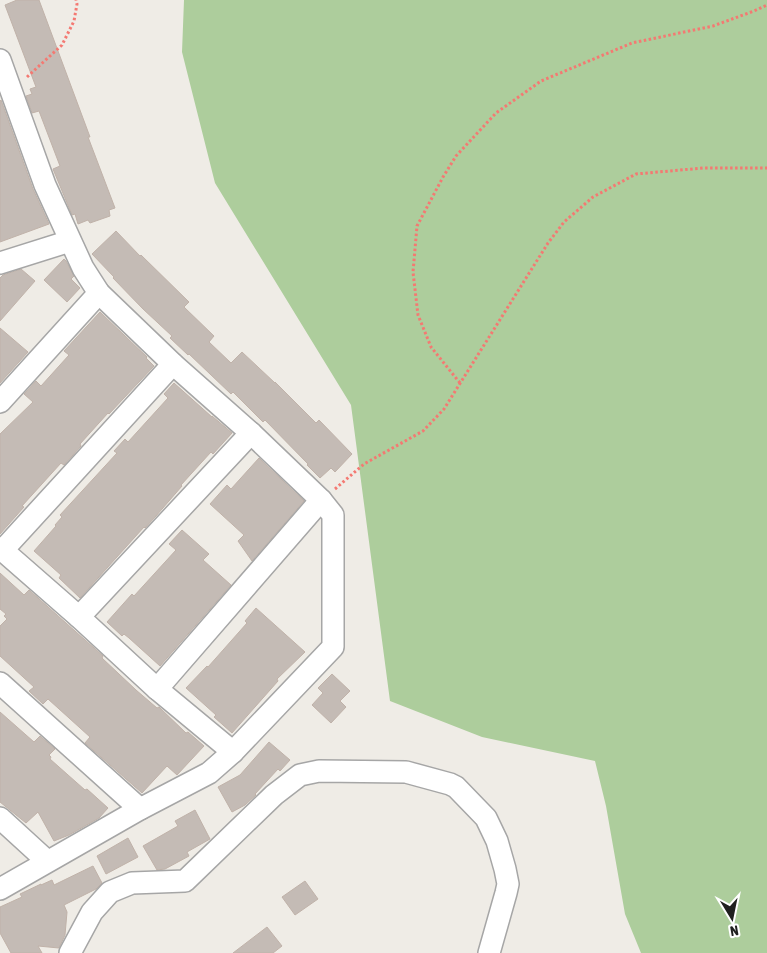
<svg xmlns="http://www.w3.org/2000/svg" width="767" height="953" font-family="'Asap Condensed',sans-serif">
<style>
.forest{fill:#adcd9c}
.building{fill:#c4bbb5;stroke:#c0b2a9}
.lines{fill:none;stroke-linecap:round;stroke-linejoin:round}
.minor-casing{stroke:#a6a6a6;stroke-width:24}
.path{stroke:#f47972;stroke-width:3;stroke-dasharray:2.5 2.5;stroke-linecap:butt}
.minor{stroke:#fff;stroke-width:21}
</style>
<rect width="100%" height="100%" fill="#efece6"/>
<path class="forest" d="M 184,0 L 767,0 L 767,953 L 641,953 L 625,914 L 606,806 L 595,761 L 482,737 L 390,701 L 351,405 L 215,183 L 182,52 Z"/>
<g class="building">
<path d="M 17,0 L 39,0 L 90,137 L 88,137 L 115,208 L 109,210 L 110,216 L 90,223 L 88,220 L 78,224 L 75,214 L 72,215 L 53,169 L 60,166 L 39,111 L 32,113 L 26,96 L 32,94 L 30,89 L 36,87 L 5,5 Z"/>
<path d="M 1,100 L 33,189 L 49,224 L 0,242 L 0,101 Z"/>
<path d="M 116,231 L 140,256 L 141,255 L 189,302 L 184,307 L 214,336 L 209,342 L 231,363 L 242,352 L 275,383 L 275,382 L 316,423 L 319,420 L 352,454 L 335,472 L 331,468 L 320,478 L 307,465 L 308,464 L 265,420 L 263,422 L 233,392 L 231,394 L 189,354 L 188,355 L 170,338 L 172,336 L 143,309 L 113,278 L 114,277 L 92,254 Z"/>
<path d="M 64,259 L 66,261 L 74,276 L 71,279 L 80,288 L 67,302 L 44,280 Z"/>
<path d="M 21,269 L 35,281 L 0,321 L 0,278 L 3,275 Z"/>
<path d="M 100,312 L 147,357 L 146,358 L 154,366 L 109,414 L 108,413 L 80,444 L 81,446 L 64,465 L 61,463 L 22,506 L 24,507 L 0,534 L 0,434 L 33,402 L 24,394 L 36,381 L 41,386 L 69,355 L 64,351 Z"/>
<path d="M 0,328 L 28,352 L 0,383 Z"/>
<path d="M 174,383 L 212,417 L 212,416 L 232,433 L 213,454 L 211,452 L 181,485 L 182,486 L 156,516 L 145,528 L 144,527 L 80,598 L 59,578 L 61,575 L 34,551 L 56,526 L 55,525 L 62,517 L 60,515 L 117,453 L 114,451 L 125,439 L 128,442 L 168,398 L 164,394 Z"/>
<path d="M 259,458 L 304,501 L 252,561 L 238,541 L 244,535 L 210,504 L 227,485 L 231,489 Z"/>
<path d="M 182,530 L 209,554 L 203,560 L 231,585 L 160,666 L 129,638 L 124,634 L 122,636 L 107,622 L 132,594 L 134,596 L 176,550 L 169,544 Z"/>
<path d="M 0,573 L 24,595 L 29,590 L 103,656 L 102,658 L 136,690 L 157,708 L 159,707 L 186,733 L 188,732 L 204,746 L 177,775 L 167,766 L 142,793 L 85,743 L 90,737 L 48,699 L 43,704 L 29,691 L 34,687 L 0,656 L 0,626 L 7,619 L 4,616 L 6,614 L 0,609 Z"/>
<path d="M 256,608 L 305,652 L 277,679 L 278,681 L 232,733 L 214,717 L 216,715 L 186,688 L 207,666 L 208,667 L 247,623 L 245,621 Z"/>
<path d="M 332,674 L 350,691 L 340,701 L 346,707 L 331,723 L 312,705 L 323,693 L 318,688 Z"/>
<path d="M 0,712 L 34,742 L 40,736 L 55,749 L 49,755 L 51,757 L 50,759 L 85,790 L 87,789 L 108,808 L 99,818 L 69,835 L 54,841 L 38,812 L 26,823 L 0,802 Z"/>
<path d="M 269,742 L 290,760 L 280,771 L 278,769 L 255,794 L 256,795 L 245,805 L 232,812 L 218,787 L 240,775 Z"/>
<path d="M 195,810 L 210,839 L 187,852 L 189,856 L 165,869 L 157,870 L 143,846 L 178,826 L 175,821 Z"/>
<path d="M 128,838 L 138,857 L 106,874 L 97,856 Z"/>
<path d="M 93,866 L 102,883 L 96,889 L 64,905 L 67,912 L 65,935 L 59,948 L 38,946 L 42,953 L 11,953 L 0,933 L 0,907 L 22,897 L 20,894 L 41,884 L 41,885 L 52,880 L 54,885 Z"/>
<path d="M 305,881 L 318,899 L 295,915 L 282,897 Z"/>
<path d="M 267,927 L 282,946 L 273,953 L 233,953 Z"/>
</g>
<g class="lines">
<defs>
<g id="minor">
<path d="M 0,60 L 45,185 L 83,268 L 99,293 L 173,364 L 251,433 L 321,500 L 333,515 L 333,647 L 233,752 L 209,773 L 140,809 L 0,889"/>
<path d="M 0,263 L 70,241"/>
<path d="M 0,402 L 99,293"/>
<path d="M 0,548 L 79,617 L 157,689 L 233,752"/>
<path d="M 2,551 L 173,364"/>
<path d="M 79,617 L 251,433"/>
<path d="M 0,683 L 140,809"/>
<path d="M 157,689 L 321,500"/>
<path d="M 0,818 L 47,861"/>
<path d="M 70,953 L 92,912 L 110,892 L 132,883 L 185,881 L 274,795 L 300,775 L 319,771 L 406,772 L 450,784 L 456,787 L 486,818 L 497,841 L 505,869 L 508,884 L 506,893 L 489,953"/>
</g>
</defs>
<use href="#minor" class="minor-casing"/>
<g class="path">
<path d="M 27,77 L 62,45 L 74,21 L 77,4 L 76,0"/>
<path d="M 460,383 L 431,347 L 418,315 L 413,272 L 417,226 L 443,177 L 456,156 L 496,113 L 541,81 L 632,43 L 713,26 L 754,11 L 767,5"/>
<path d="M 335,489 L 364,464 L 423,431 L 444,409 L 548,243 L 564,222 L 593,197 L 636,174 L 703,168 L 767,168"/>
</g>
<use href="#minor" class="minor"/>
</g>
<g transform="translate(732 918) rotate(170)" stroke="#ffffff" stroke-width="4" paint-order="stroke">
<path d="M0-4L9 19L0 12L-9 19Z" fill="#1f1f1f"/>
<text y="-8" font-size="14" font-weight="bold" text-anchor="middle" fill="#1f1f1f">N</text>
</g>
</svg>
